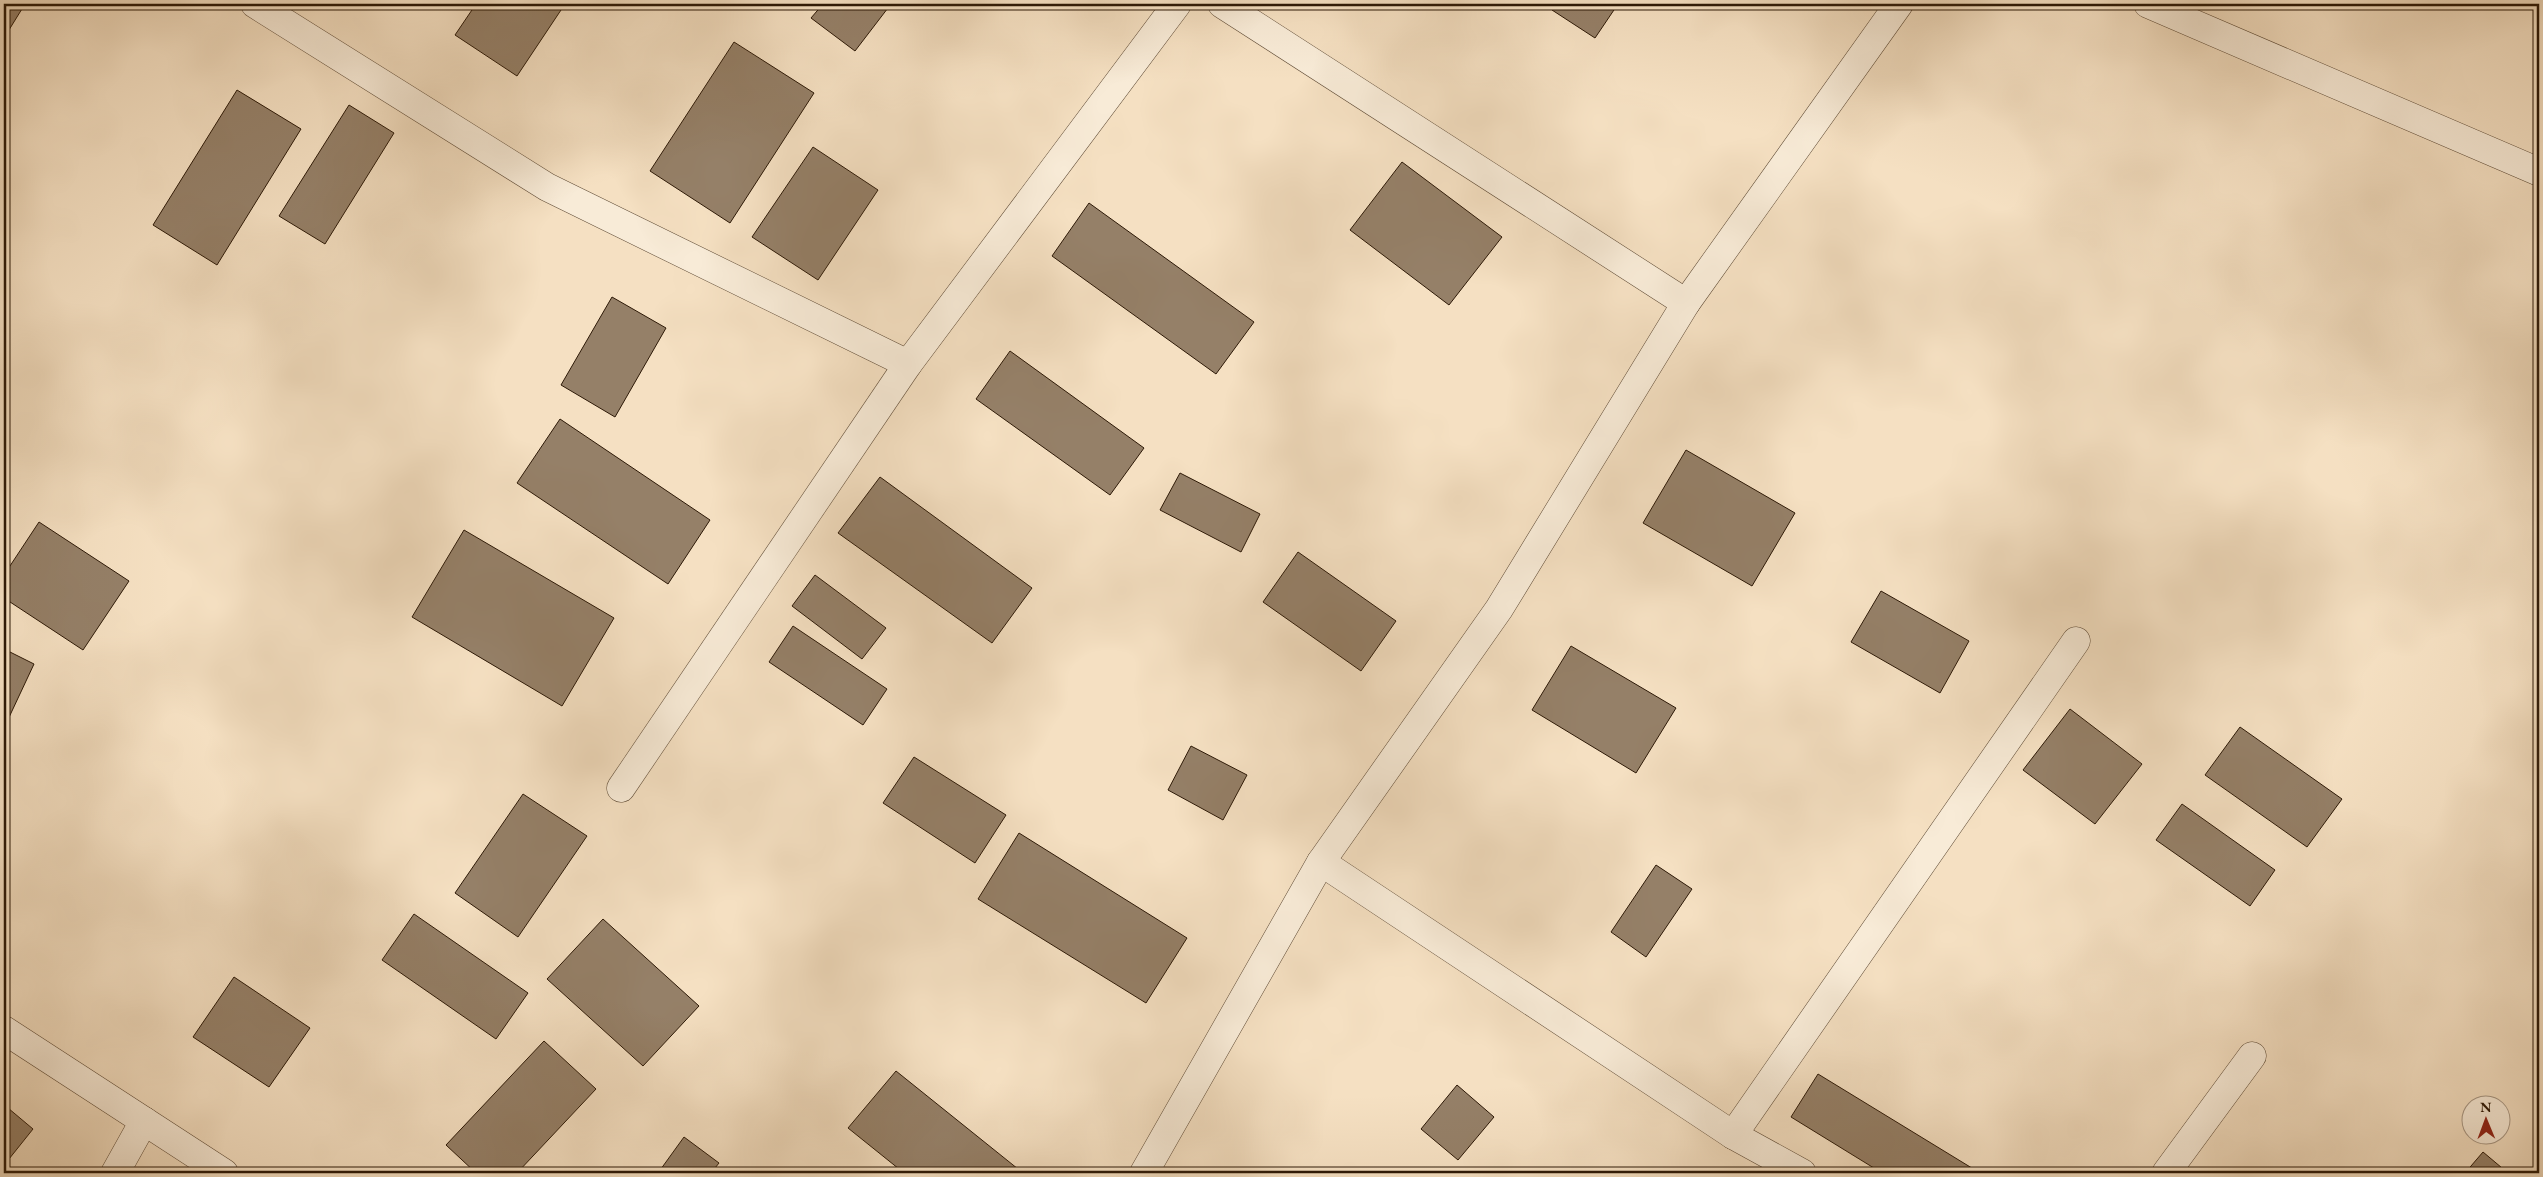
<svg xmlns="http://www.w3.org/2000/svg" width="2543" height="1177" font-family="'EB Garamond',serif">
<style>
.building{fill:#958068;stroke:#2d1907}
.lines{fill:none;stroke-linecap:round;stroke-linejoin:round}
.minor-casing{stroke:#5f4b36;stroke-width:29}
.minor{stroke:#f8ebd7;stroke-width:28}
</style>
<rect width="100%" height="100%" fill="#f5e0c2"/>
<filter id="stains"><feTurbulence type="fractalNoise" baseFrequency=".004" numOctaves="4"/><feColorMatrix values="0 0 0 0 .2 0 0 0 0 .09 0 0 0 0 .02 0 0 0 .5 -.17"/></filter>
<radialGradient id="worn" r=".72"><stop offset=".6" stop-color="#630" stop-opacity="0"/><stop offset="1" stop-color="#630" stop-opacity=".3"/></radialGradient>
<g class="building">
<path d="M 4,4 L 25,4 L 4,38 Z"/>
<path d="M 476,4 L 565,4 L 517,76 L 455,35 Z"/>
<path d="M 823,4 L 891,4 L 855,51 L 811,18 Z"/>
<path d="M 1556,4 L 1618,4 L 1595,38 L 1552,10 Z"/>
<path d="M 734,42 L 814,93 L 730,223 L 650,171 Z"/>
<path d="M 237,90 L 301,129 L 217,265 L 153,225 Z"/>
<path d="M 349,105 L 394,133 L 325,244 L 279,216 Z"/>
<path d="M 813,147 L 878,190 L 818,280 L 752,237 Z"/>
<path d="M 1402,162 L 1502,237 L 1449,305 L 1350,230 Z"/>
<path d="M 1089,203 L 1254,322 L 1216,374 L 1052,256 Z"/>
<path d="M 612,297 L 666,328 L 615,417 L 561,385 Z"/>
<path d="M 1010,351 L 1144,448 L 1110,495 L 976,399 Z"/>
<path d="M 2539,363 L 2539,374 L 2534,371 Z"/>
<path d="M 560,419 L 710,520 L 668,584 L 517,483 Z"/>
<path d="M 1686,450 L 1795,513 L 1752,586 L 1643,523 Z"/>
<path d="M 1180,473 L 1260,514 L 1241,552 L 1160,510 Z"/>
<path d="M 880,477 L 1032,588 L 992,643 L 838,533 Z"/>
<path d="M 39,522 L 129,581 L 83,650 L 4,598 L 4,575 Z"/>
<path d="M 464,530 L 614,618 L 562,706 L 412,617 Z"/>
<path d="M 1298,552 L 1396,621 L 1361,671 L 1263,602 Z"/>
<path d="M 815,575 L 886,628 L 862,659 L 792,606 Z"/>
<path d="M 1881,591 L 1969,641 L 1940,693 L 1851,642 Z"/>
<path d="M 793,626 L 887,689 L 863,725 L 769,662 Z"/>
<path d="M 1571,646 L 1676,708 L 1636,773 L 1532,710 Z"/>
<path d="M 4,649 L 34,664 L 4,728 Z"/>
<path d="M 2070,709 L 2142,764 L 2095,824 L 2023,770 Z"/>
<path d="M 2240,727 L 2342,799 L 2307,847 L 2205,775 Z"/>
<path d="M 1191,746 L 1247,775 L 1223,820 L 1168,790 Z"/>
<path d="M 914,757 L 1006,815 L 975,863 L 883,803 Z"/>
<path d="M 523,794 L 587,836 L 518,937 L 455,893 Z"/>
<path d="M 2182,804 L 2275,870 L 2250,906 L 2156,840 Z"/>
<path d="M 1019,833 L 1187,938 L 1146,1003 L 978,899 Z"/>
<path d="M 1656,865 L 1692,889 L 1646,957 L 1611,932 Z"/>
<path d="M 414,914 L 528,993 L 496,1039 L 382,960 Z"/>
<path d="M 603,919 L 699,1006 L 643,1066 L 547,979 Z"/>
<path d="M 234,977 L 310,1028 L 269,1087 L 193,1037 Z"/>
<path d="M 544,1041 L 596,1089 L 517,1173 L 476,1173 L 446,1145 Z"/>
<path d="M 896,1071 L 1023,1173 L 904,1173 L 848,1128 Z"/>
<path d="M 1818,1074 L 1980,1173 L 1882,1173 L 1791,1117 Z"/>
<path d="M 1457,1085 L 1494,1117 L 1458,1160 L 1421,1129 Z"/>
<path d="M 8,1108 L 33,1129 L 9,1159 L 4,1154 L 4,1113 Z"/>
<path d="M 684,1137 L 719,1163 L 711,1173 L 658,1173 Z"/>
<path d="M 2483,1152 L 2508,1173 L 2465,1173 Z"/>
</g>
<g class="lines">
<defs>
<g id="minor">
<path d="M 255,4 L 547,187 L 908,364 L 1177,4"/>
<path d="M 2148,4 L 2539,172"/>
<path d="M 1686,303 L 1899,4"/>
<path d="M 621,788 L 908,364"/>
<path d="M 1321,862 L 1733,1135 L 1802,1173"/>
<path d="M 4,1030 L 224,1173"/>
<path d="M 1733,1135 L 2076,641"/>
<path d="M 115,1173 L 144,1121"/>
<path d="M 1144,1173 L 1321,862 L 1499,609 L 1686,303 L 1222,4"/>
<path d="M 2166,1173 L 2252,1056"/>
</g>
</defs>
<use href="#minor" class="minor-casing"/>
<use href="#minor" class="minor"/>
</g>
<rect width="2543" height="1177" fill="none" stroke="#f5e0c2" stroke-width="20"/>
<rect x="5" y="5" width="2533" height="1167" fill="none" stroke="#2d1907" stroke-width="2.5"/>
<rect x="10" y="10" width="2523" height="1157" fill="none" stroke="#2d1907"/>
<g transform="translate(2486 1120) rotate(359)"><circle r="24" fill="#f8ebd7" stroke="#a79784"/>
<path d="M0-4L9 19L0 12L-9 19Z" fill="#8f2418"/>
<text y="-8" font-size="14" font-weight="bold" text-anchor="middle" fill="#2d1907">N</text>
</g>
<rect width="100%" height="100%" filter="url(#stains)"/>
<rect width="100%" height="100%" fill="url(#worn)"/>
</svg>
